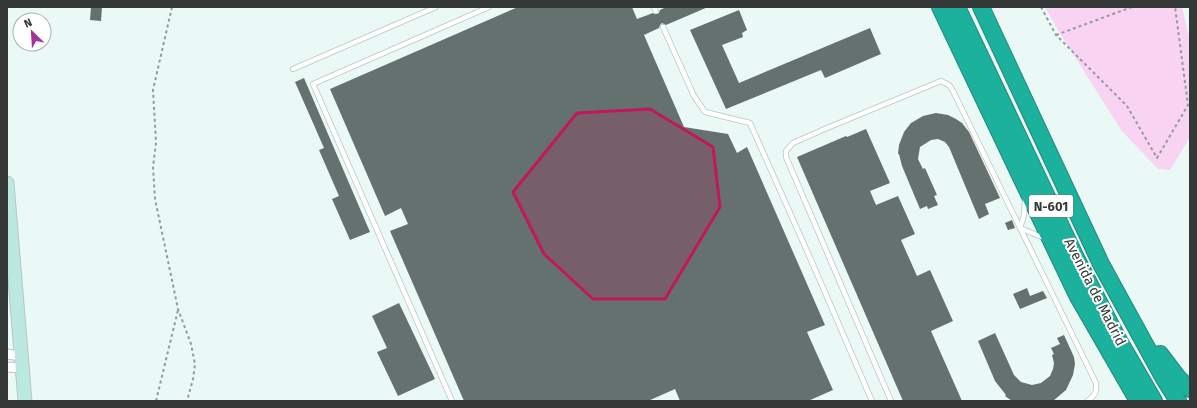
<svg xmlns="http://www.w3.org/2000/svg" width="1197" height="408" font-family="'Fira Sans',sans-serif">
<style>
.green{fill:#f8d3f2}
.building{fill:#65716e}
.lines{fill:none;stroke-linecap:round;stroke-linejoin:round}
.lane-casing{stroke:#b9c7c3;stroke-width:6}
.street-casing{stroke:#b9c7c3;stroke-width:11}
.secondary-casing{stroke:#b9c7c3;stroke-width:15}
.highway-casing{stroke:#248779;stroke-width:18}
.path{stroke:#929c99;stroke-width:2;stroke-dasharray:3 3;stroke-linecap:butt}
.lane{stroke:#fff;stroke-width:4.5}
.street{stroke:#fff;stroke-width:9}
.secondary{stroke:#bbe8e1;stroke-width:13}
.highway{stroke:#1cb19c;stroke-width:16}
.marked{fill:#c2185b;fill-opacity:0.2;stroke:#c2185b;stroke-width:3;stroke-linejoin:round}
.labels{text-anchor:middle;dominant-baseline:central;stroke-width:4;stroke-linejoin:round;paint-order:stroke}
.shield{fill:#fff;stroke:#717474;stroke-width:1}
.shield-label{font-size:13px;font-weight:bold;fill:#343938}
.street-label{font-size:14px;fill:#343938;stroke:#fff}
</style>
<rect width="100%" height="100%" fill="#eaf9f5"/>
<path class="green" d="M 1045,7 L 1182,7 L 1190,41 L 1190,137 L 1170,170 L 1158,169 L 1121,130 L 1058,30 Z"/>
<g class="building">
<path d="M 91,7 L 102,7 L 101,21 L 90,20 Z"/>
<path d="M 518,7 L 632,7 L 637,19 L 653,13 L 654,14 L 657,14 L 659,13 L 660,10 L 666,7 L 708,7 L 666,25 L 662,23 L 660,25 L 659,28 L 644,35 L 684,127 L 728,134 L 737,153 L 747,147 L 825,325 L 807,332 L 833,390 L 808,401 L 680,401 L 675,389 L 648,401 L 464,401 L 390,231 L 408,224 L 401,208 L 385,216 L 330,89 Z"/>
<path d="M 739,10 L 747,30 L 742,33 L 743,37 L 722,45 L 739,83 L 870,28 L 881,54 L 825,78 L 821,70 L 726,109 L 690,30 Z"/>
<path d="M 304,78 L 370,232 L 350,240 L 332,199 L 339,196 L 319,150 L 324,148 L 295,82 Z"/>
<path d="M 936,113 L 948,115 L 956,119 L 962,123 L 969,132 L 1000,198 L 985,204 L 989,214 L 979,219 L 949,147 L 945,142 L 938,139 L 931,140 L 920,147 L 918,159 L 923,169 L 925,168 L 937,195 L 934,196 L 938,205 L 928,209 L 927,206 L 920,209 L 902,166 L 899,154 L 898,154 L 899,145 L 904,132 L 911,123 L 923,116 Z"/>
<path d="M 866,129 L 890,183 L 870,191 L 876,205 L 898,196 L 915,234 L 901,240 L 917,276 L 930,270 L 953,321 L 931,331 L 962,401 L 903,401 L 797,157 L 846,136 L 847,137 Z"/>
<path d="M 1012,220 L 1015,228 L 1008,230 L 1005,223 Z"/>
<path d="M 1027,288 L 1030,296 L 1043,291 L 1047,298 L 1020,309 L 1013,294 Z"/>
<path d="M 399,303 L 435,379 L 398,396 L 377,352 L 387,348 L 372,316 Z"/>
<path d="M 995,333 L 1014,375 L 1021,382 L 1032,385 L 1041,383 L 1050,376 L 1053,369 L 1054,363 L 1052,355 L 1054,354 L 1051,348 L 1060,344 L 1057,338 L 1064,335 L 1074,357 L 1075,364 L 1073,375 L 1066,390 L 1053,401 L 1012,401 L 1005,396 L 1006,395 L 995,381 L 978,341 Z"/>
</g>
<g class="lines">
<defs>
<g id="lane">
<path d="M 654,7 L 656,11"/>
<path d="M 663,27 L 694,96 L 705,112 L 750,123 L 811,260 L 872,401"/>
<path d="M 293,69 L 436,7"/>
<path d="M 1025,198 L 1024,215 L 1020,228 L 1044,238"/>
<path d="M 452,401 L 313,84 L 489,7"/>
<path d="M 891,401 L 786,157 L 786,151 L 793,143 L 827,128 L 941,81 L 949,85 L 953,91 L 1096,383 C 1097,392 1095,396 1087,401"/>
</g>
<g id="street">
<path d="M 7,354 L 21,356"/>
<path d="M 7,367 L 22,368"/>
</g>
<path id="secondary" d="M 7,183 L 25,401"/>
<g id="highway">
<path d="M 940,7 L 1077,295 L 1138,401"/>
<path d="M 957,7 L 1077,260 L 1118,339 L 1154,401"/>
<path d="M 981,7 L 1101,264 L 1163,377 L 1178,401"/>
<path d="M 1160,354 L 1179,379 L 1190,389"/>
</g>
</defs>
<use href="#lane" class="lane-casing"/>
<use href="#street" class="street-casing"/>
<use href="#secondary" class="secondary-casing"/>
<use href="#highway" class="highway-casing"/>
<g class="path">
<path d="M 172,7 L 153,90 L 156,143 L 153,167 L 155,199 L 178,309 L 191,344 L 195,364 L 193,379 L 187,401"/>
<path d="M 1041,7 L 1056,35 L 1127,106 L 1157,158 L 1188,105 L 1175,7"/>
<path d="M 1056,35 L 1132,7"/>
<path d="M 156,401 L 178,310"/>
</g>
<use href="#lane" class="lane"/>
<use href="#street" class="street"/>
<use href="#secondary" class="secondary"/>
<use href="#highway" class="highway"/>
</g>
<path class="marked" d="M 650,109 L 713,147 L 720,207 L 665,299 L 593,299 L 544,254 L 513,192 L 577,113 Z"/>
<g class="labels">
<rect class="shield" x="1029" y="195" width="44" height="22" rx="3"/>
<g class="shield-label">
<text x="1051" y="206">N-601</text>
</g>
<g class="street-label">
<text transform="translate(1095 292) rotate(63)">Avenida de Madrid</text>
</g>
</g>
<rect width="1197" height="408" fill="none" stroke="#343938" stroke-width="16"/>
<g transform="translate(32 32) rotate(335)"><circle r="19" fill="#ffffff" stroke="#aeb0af"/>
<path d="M0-3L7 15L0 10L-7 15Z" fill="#a03597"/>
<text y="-6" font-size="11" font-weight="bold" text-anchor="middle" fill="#343938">N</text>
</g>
</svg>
